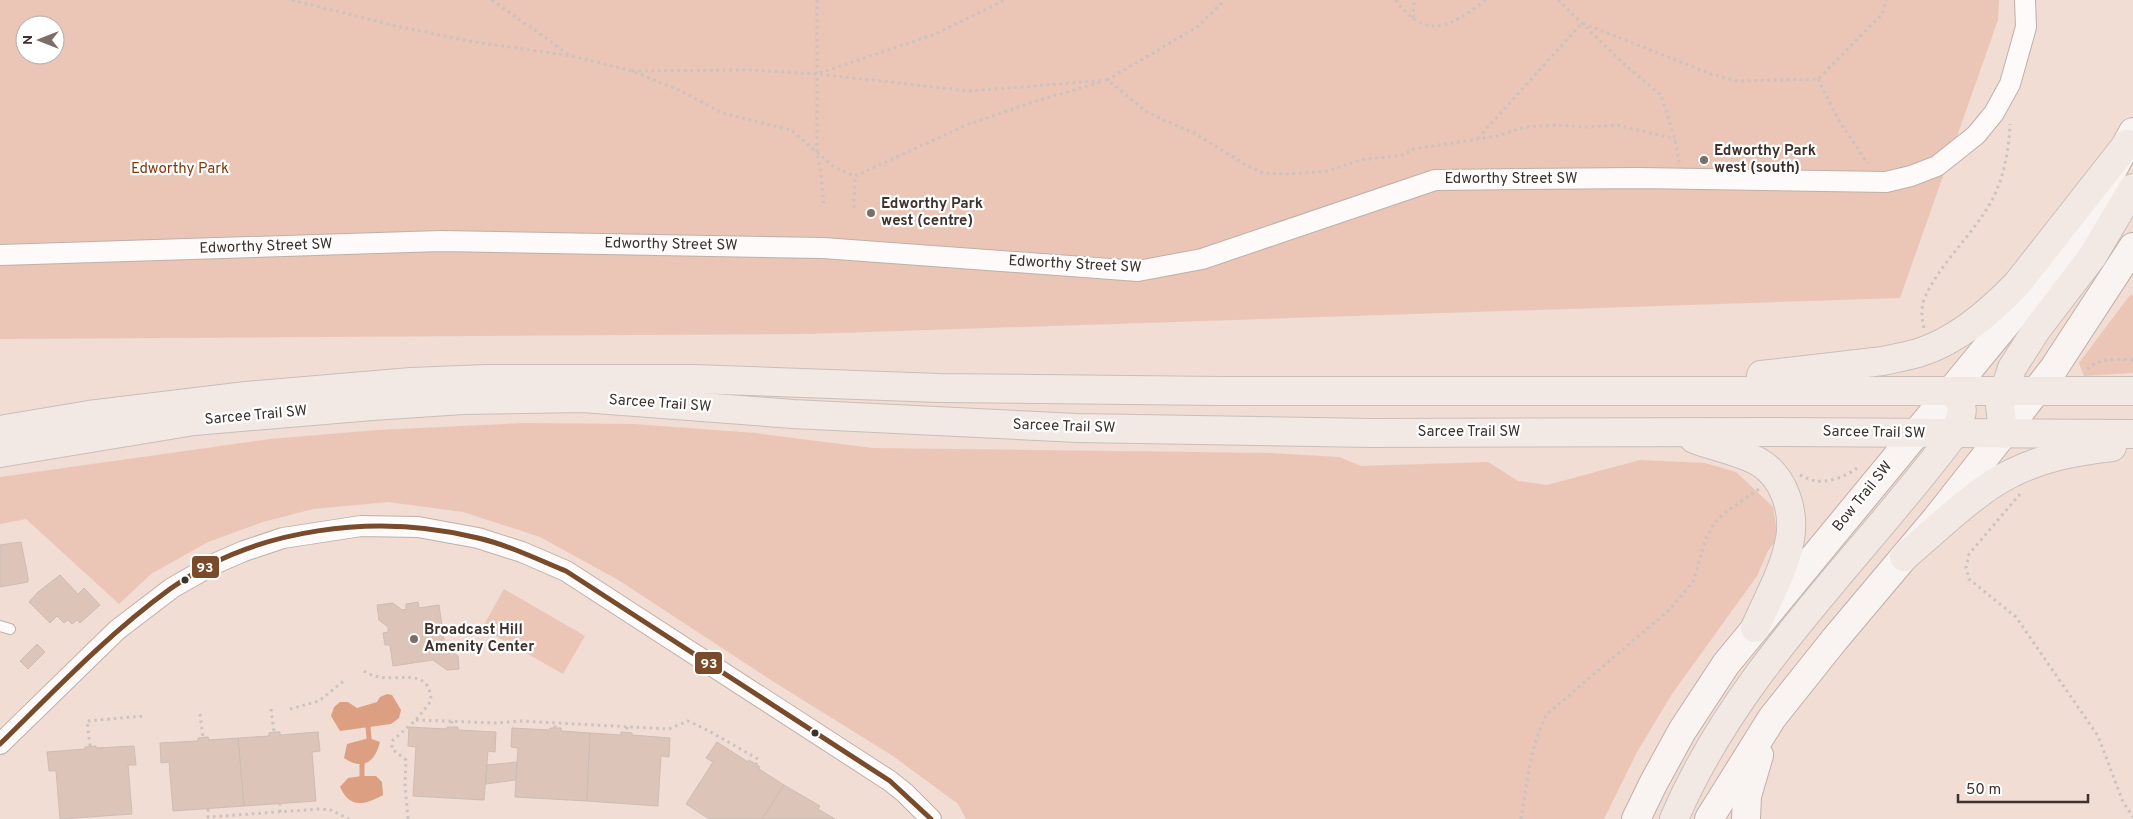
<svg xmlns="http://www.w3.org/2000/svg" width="2133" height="819" font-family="Overpass,sans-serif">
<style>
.green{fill:#ebc5b5;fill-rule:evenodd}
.water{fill:#dd9f81}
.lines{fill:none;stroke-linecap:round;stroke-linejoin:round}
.stream{stroke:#dd9f81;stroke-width:5}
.building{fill:#ddc4b8;stroke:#ccbdb5}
.service-casing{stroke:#bfb0a9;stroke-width:12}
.minor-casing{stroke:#bfb0a9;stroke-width:22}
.secondary-casing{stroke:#bfb0a9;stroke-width:30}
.trunk-casing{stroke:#c9beba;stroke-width:30}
.path{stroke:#cac3c0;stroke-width:3;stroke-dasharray:2.5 4;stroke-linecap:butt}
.service{stroke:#fdfaf9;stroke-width:10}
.minor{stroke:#fdfaf9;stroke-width:20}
.secondary{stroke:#f9f3f1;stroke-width:28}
.trunk{stroke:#f2e9e4;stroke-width:28}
.bus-1-casing{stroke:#fff;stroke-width:9}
.bus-1{stroke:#7a4b2a;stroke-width:5}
.poi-dot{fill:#7d6d66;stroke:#fff;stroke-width:2}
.bus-dot{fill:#3f312b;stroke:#fff;stroke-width:2}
.labels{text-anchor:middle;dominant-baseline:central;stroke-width:4.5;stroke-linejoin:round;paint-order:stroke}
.poi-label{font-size:15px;font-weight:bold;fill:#3f312b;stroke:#fff;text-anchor:start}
.park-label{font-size:15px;fill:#82380c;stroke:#fff}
.street-label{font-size:15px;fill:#3f312b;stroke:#fff}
.line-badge{stroke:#fff;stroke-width:2}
.badge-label{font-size:14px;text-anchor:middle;font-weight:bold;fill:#fff}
</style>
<rect width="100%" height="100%" fill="#f1ddd4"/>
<g class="green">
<path d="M 0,0 L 1999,0 L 1998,20 L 1900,298 L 808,334 L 0,339 ZM 25,25 L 55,25 L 55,55 L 25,55 Z"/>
<path d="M 2130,295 L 2133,296 L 2133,373 L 2084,376 L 2079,363 Z"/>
<path d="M 523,423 L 634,424 L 755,433 L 872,448 L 1270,453 L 1339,457 L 1361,466 L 1488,462 L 1518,481 L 1547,485 L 1640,460 L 1705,463 L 1736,472 L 1773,507 L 1778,538 L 1768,551 L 1757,576 L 1672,694 L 1637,752 L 1604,819 L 966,819 L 958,804 L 893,756 L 774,682 L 620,581 L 540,537 L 463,512 L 388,502 L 313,509 L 263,522 L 208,542 L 151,574 L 119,604 L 26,519 L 0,524 L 0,477 L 270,439 L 378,430 Z"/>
<path d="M 504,589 L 585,636 L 563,674 L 482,628 Z"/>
</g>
<g class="water">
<path d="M 387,694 L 392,695 L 401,710 L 399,718 L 391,724 L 340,731 L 331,716 L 334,707 L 340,702 L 348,702 L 357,708 L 377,702 L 380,697 Z"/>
<path d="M 369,738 L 380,742 C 375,762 363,771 344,758 L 347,744 Z"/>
<path d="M 362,776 L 376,776 L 382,782 L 383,795 C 365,805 350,809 340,787 L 348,778 Z"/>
</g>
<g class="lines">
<g class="stream">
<path d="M 368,727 L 369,738"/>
<path d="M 362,763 L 362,776"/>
</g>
</g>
<g class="building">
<path d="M 21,542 L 28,577 L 28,582 L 0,587 L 0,545 Z"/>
<path d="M 60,575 L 78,594 L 84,588 L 100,605 L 80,623 L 77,620 L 72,624 L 68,620 L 64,623 L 57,616 L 50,623 L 29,602 L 38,592 Z"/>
<path d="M 418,602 L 419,608 L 439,605 L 445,646 L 458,656 L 459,669 L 447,670 L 433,660 L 393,666 L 390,645 L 385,645 L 383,633 L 388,632 L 388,627 L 379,620 L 377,605 L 393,603 L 402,610 L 406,609 L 406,604 Z"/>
<path d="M 37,644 L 45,652 L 28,669 L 20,661 Z"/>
<path d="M 409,727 L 447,729 L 447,727 L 458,727 L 458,730 L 496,732 L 495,752 L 488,751 L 484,800 L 413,796 L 416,747 L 408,746 Z"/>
<path d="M 512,728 L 550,730 L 550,728 L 561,728 L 561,731 L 590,733 L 587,801 L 515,797 L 518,748 L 511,747 Z"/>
<path d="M 274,732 L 280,732 L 280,735 L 318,732 L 320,751 L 312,752 L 316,801 L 244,806 L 238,738 L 269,736 L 269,733 Z"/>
<path d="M 621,732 L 632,733 L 632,735 L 670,738 L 669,757 L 661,756 L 658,806 L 587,801 L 590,733 L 621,735 Z"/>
<path d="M 208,737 L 209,740 L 238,738 L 244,806 L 173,811 L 169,762 L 161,763 L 160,743 L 198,741 L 198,738 Z"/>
<path d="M 717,742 L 748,762 L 749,760 L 760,767 L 759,769 L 784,785 L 762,819 L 709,819 L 686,804 L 713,762 L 706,758 Z"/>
<path d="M 96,746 L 96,748 L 134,746 L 136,765 L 128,765 L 132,814 L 60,819 L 56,771 L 49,771 L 47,752 L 85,749 L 85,747 Z"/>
<path d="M 517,762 L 516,780 L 486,784 L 487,765 Z"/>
<path d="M 784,785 L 820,806 L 818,809 L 835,819 L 762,819 Z"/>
</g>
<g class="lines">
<defs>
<path id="service" d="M 0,626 L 10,629"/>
<g id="minor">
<path d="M 0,255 L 441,241 L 823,248 L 1138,271 L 1202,259 L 1435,180 L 1638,178 L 1886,182 L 1911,176 L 1937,166 L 1976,135 L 1994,113 L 2010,84 L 2026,27 L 2025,0"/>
<path d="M 0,744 L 117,630 L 172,588 L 214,564 L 244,551 L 283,538 L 361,526 L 418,527 L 478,538 L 522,552 L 566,571 L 890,781 L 905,793 L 931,819"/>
</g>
<g id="secondary">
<path d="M 1636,819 L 1653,784 L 1682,731 L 1726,664 L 2026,300 L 2074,235 L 2097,199 L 2133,132"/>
<path d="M 1709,819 L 1772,718 L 1835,639 L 1936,519 L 2003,434 L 2054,368 L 2133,247"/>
<path d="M 1746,819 L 1747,796 L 1759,755"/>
</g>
<g id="trunk">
<path d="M 1761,375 L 1883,361 C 1895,358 1909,356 1921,352 C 1958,340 1990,312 2017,284 L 2127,144"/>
<path d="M 0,430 L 89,415 L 246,396 L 411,382 L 486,379 L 694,379 L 939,388 L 1219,391 L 2133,391"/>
<path d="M 2003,434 L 2000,405 L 2012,368 L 2037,329 L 2092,257 L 2133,188"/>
<path d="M 1694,439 C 1715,447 1739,451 1759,462 C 1784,477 1795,511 1790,539 C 1785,569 1767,600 1755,628"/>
<path d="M 0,453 L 194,421 L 372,406 L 463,400 L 583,398 L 793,414 L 1077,428 L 1372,433 L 1770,432 L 2133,434"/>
<path d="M 1904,557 C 1935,531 1976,490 2012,473 C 2044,457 2077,451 2112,447"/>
<path d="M 1674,819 C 1737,671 1859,561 1954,434 C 1962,415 1967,408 1953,391"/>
</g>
</defs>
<use href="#service" class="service-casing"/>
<use href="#minor" class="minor-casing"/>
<use href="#secondary" class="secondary-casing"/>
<use href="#trunk" class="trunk-casing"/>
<g class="path">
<path d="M 292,0 L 396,26 L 474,42 L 572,56 L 632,71 L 681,91 L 722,113 L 791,130 L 834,167 L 855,176 L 969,124 L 1033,102 L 1101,82"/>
<path d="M 492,0 L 571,56"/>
<path d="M 817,0 L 817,153 L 821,173 L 824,207"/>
<path d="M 1396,0 C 1399,6 1404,10 1409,15 C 1437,40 1462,17 1486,0"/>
<path d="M 1558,0 L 1626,66 L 1661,95 L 1675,139 L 1679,162"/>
<path d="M 1413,18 L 1414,0"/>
<path d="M 632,71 L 751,70 L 818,74 L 969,91 L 1108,80 L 1148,113 L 1194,133 L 1246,165 L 1263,173 L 1289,174 L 1327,171 L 1361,160 L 1404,155 L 1413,149 L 1497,136 L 1525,127 L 1557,125 L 1586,127 L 1617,125 L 1675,139"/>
<path d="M 820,73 L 933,35 L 1005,0"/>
<path d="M 1818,79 L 1838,119 L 1868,164"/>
<path d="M 1107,80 L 1197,27 L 1225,0"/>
<path d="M 1478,138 L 1582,23 L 1711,74 L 1737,81 L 1818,79 L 1882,14 L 1886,0"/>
<path d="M 854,208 L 855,176"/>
<path d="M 1924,328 C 1921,316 1921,305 1926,295 C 1943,259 1978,230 1995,194 C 2005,172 2009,148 2010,124"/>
<path d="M 2087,369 C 2102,357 2115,359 2133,360"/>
<path d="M 1800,475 C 1805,477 1810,480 1815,481 C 1828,483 1847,476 1857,468"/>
<path d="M 2020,494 L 1969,554 L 1966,568 L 1969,579 L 2016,617 L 2098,736 L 2123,802 L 2133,817"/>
<path d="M 364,671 C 367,673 371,675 375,676 C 397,683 430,665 431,701 L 416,720 L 392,741 L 392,749 L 406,760 L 405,785 L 408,819"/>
<path d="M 271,709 L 274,732"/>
<path d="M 290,709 L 319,701 L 346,679"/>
<path d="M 200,714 L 203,738"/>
<path d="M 416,720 L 495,723 L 521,721 L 669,729 L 688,721 L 709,731 L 758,759 L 756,764"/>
<path d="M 452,721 L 452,727"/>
<path d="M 627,727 L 627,732"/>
<path d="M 555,728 L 555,723"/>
<path d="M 90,746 L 87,721 L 144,716"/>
<path d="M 280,803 L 280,812"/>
<path d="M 208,809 L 208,817 L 320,809 L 331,810 L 349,819"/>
<path d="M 1521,819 C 1527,784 1530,745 1547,714 L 1668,611 L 1693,582 L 1706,538 L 1713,525 L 1723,514 L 1759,489"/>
</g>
<use href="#service" class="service"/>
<use href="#minor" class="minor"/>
<use href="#secondary" class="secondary"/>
<use href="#trunk" class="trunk"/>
<defs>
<path id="bus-1" d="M 0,744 C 55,690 108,634 170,589 C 256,527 376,513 478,538 C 508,545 537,559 566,571 L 890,781 L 931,819"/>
</defs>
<use href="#bus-1" class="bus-1-casing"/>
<use href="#bus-1" class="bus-1"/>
</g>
<g class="poi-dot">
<circle cx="1704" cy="160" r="5"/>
<circle cx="871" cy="213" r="5"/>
<circle cx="414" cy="639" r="5"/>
</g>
<g class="bus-dot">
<circle cx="185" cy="580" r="4.5"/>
<circle cx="815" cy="733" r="4.5"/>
</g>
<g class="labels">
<g class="poi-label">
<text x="1714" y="151">Edworthy Park<tspan x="1714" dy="17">west (south)</tspan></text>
<text x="881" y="204">Edworthy Park<tspan x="881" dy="17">west (centre)</tspan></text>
<text x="424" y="630">Broadcast Hill<tspan x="424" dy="17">Amenity Center</tspan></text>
</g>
<g class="park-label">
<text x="180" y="169">Edworthy Park</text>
</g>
<g class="street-label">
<text x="1511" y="179">Edworthy Street SW</text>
<text transform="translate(671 245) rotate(1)">Edworthy Street SW</text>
<text transform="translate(266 247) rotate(-2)">Edworthy Street SW</text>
<text transform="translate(1075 265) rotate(3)">Edworthy Street SW</text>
<text transform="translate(660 404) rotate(4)">Sarcee Trail SW</text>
<text transform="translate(256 416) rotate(-5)">Sarcee Trail SW</text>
<text transform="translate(1064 427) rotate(2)">Sarcee Trail SW</text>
<text x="1469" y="432">Sarcee Trail SW</text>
<text transform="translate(1874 433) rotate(1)">Sarcee Trail SW</text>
<text transform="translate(1863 497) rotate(-51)">Bow Trail SW</text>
</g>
</g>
<g class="line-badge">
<rect x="191" y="555" width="29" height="24" rx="5" fill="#7a4b2a"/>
<rect x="694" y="651" width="29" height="24" rx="5" fill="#7a4b2a"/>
</g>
<g class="badge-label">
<text x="205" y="572">93</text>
<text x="709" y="668">93</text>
</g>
<g transform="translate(40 40) rotate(270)"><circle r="24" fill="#ffffff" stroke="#b2adaa"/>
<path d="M0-4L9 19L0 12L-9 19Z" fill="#7d6d66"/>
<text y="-8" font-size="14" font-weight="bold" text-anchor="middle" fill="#3f312b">N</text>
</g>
<path d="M1958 794v8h130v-8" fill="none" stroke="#3f312b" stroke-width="2.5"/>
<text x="1966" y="794" font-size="15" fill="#3f312b" stroke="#ffffff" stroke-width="4" paint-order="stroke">50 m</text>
</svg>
